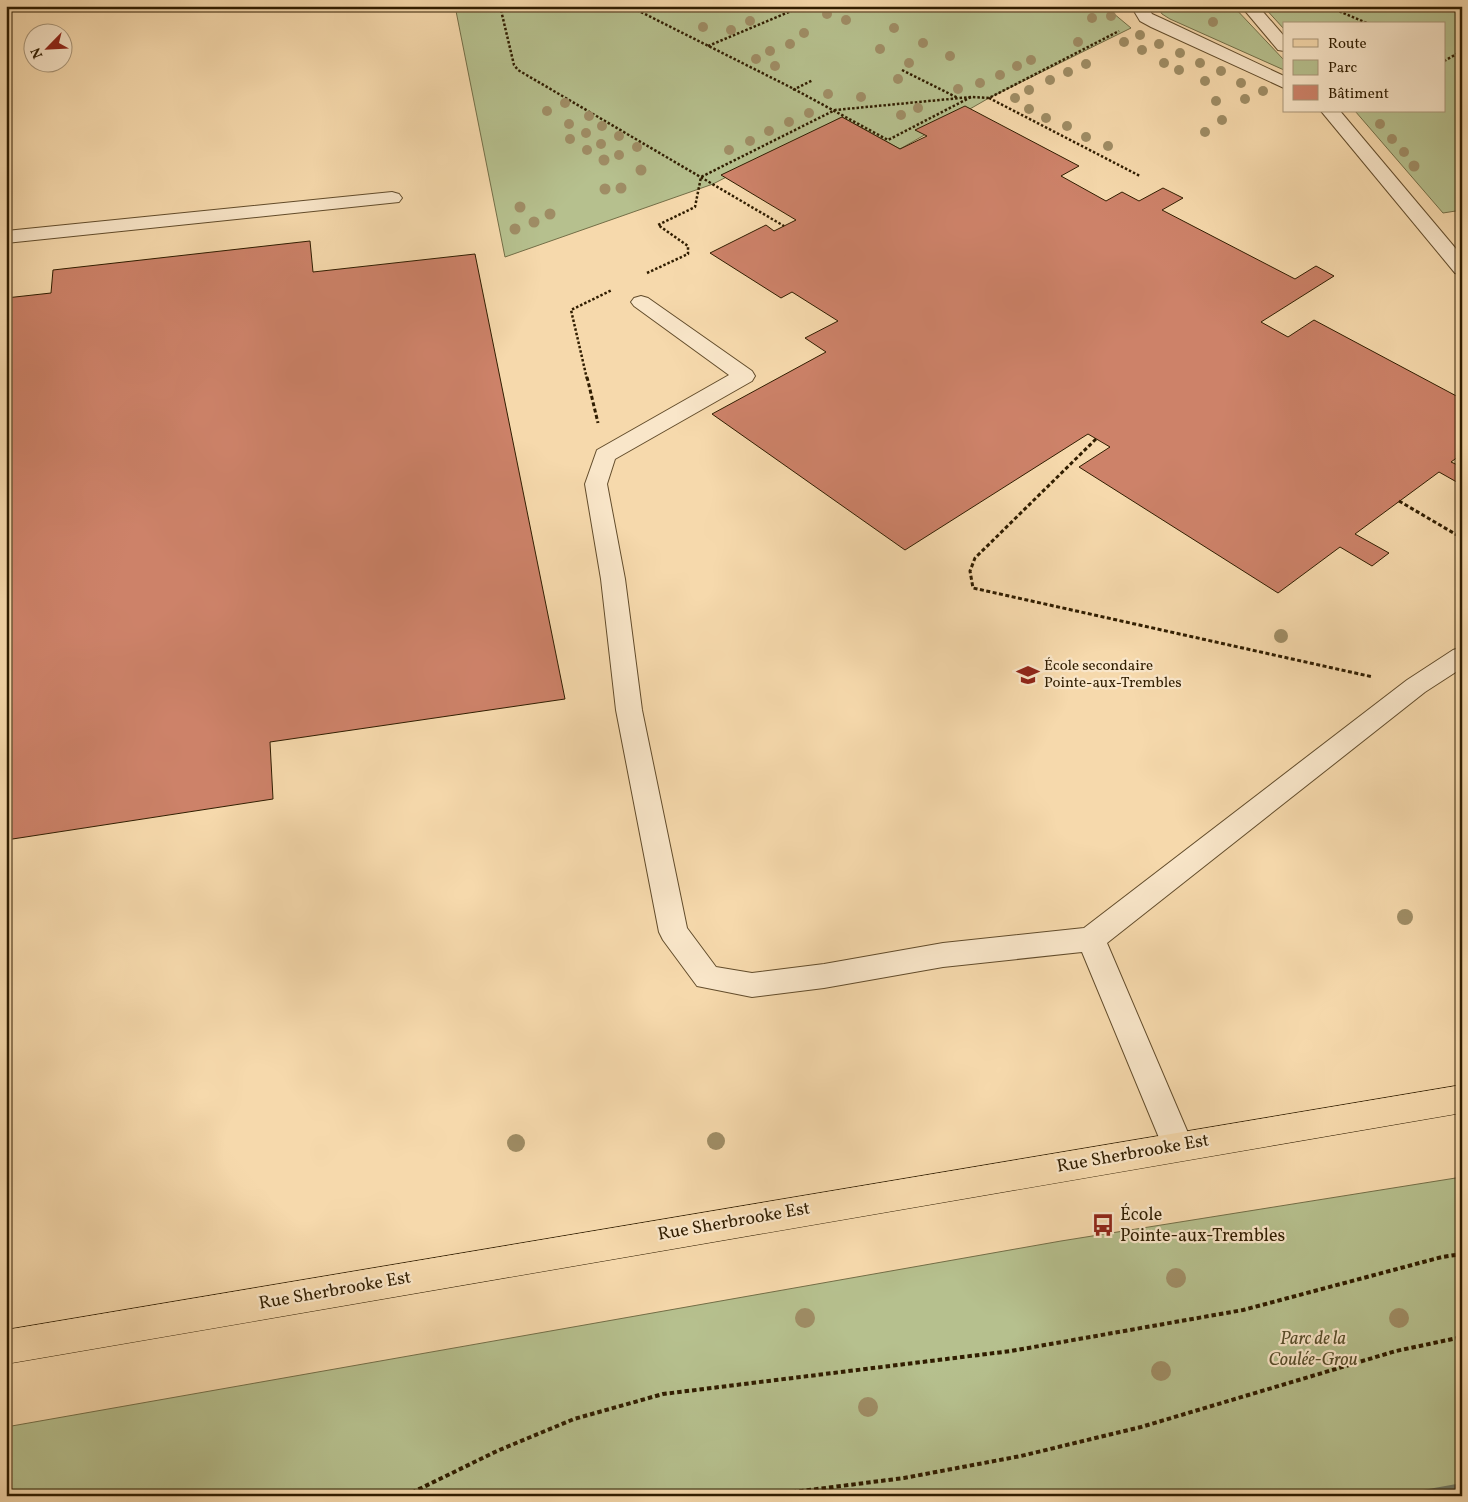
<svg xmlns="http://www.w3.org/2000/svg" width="1468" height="1502" font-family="Vollkorn,serif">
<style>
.green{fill:#b6c08e;stroke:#736e47}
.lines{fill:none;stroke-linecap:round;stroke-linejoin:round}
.stream{fill:#717b68;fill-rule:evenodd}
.building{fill:#cd8269;stroke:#301d00}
.service-casing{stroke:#624c2b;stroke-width:2}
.primary-casing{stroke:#301d00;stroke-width:1}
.path-far2{stroke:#301d00;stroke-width:2.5;stroke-dasharray:2.5 2;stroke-linecap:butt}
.path-far1{stroke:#301d00;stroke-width:3;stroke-dasharray:4 2.5;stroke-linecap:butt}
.path{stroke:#301d00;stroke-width:4;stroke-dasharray:4.5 3;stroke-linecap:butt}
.service{fill:#f9e6c9;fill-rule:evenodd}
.primary{fill:#f6d9ac;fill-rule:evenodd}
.tree{fill:#9f8d65}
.labels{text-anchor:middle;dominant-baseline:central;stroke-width:4.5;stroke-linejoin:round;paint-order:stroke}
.poi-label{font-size:15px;fill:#301d00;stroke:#f9e6c9;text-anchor:start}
.near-street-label{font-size:18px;fill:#301d00;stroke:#f9e6c9}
.near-poi-label{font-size:18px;fill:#301d00;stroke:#f9e6c9;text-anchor:start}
.near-park-label{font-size:18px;font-style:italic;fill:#584e2b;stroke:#f9e6c9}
</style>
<rect width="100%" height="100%" fill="#f6d9ac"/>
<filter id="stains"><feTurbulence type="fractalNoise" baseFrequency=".004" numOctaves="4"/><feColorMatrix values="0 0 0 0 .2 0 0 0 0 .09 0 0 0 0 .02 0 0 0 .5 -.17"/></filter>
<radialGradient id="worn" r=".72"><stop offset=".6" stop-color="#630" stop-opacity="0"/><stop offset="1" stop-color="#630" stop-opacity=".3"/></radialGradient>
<g class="green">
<path d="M 455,6 L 1112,6 L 1113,13 L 1131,28 L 989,98 L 900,149 L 842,117 L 713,184 L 505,257 Z"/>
<path d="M 1157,6 L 1233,6 L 1284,60 L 1284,70 L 1170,19 L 1162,14 Z"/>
<path d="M 1263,6 L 1462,6 L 1462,210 L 1443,213 L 1355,111 L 1444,111 L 1444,24 L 1284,24 L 1284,29 Z"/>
<path d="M 1462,1177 L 1462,1496 L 6,1496 L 6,1427 L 1061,1241 Z"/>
</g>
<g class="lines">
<path class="stream" d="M 1462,1483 L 1462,1496 L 1421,1496 L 1423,1490 Z"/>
</g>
<g class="building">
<path d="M 965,106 L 1079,166 L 1061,176 L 1106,201 L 1122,192 L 1139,201 L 1163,188 L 1183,198 L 1162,210 L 1295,279 L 1316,266 L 1334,276 L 1261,322 L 1288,337 L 1314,320 L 1462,399 L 1462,454 L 1451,462 L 1462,467 L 1462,485 L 1439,472 L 1355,534 L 1389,553 L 1372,566 L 1340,547 L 1278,593 L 1079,467 L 1110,447 L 1088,434 L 905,550 L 712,414 L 826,352 L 805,338 L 838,321 L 792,292 L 781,298 L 710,253 L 766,225 L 774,231 L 796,220 L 721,175 L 842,117 L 900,149 L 927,136 L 915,130 Z"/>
<path d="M 310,241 L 313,272 L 475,254 L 565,699 L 270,742 L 273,799 L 6,840 L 6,298 L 51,293 L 53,270 Z"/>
</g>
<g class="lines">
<defs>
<g id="service">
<path d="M 1131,6 L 1147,6 L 1152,14 L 1163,19 L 1284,76 L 1284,88 L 1151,27 L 1140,21 Z"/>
<path d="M 1241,6 L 1258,6 L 1284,36 L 1284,51 L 1278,50 Z"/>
<path d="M 1321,111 L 1340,111 L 1462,256 L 1462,275 L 1455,273 Z"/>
<path d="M 392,192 L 399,194 L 402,198 L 399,202 L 6,243 L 6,231 Z"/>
<path d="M 641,296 L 648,298 L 752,371 L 755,376 L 752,381 L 615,459 L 607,484 L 625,579 L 642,710 L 687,928 L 716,967 L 752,973 L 824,964 L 943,943 L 1084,928 L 1407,680 L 1453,650 L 1462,647 L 1462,668 L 1425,692 L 1107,943 L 1194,1147 L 1189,1157 L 1178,1161 L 1167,1157 L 1082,952 L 943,967 L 824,988 L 752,997 L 697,986 L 663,940 L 659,932 L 616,710 L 601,579 L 585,484 L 597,450 L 729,375 L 634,306 L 631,302 L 634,298 Z"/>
</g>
<path id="primary" d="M 1462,1085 L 1462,1113 L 6,1364 L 6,1330 Z"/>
</defs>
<use href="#service" class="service-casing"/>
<use href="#primary" class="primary-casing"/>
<g class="path-far2">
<path d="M 500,6 L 514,65 L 518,70 L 784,226"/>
<path d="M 629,6 L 792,88 L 888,140 L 971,97 L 989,98 L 1119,31"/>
<path d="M 1327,6 L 1369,24"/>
<path d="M 708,46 L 803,6"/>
<path d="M 1444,61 L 1462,51"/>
<path d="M 902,70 L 958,98"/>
<path d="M 793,90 L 813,80"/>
<path d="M 989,98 L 1140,176"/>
<path d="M 647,273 L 688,254 L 688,246 L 658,225 L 695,207 L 701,177 L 835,110 L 971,97"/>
<path d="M 587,379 L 571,310 L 612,290"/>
</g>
<g class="path-far1">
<path d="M 587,377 L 598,423"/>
<path d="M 1096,439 L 975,558 L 970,571 L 973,588 L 1373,677"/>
<path d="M 1399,501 L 1462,538"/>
</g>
<g class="path">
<path d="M 405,1496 L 497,1451 L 574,1419 L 663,1394 L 1011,1351 L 1243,1310 L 1442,1257 L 1462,1254"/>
<path d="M 762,1496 L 904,1478 L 1021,1456 L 1141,1427 L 1396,1351 L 1462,1337"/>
</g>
<use href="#service" class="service"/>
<use href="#primary" class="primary"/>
</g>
<g class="tree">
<circle cx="827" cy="14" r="5"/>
<circle cx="1111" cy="16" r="5"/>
<circle cx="1092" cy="18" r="5"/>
<circle cx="846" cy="20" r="5"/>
<circle cx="750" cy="21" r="5"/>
<circle cx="1213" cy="22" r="5"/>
<circle cx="703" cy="27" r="5"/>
<circle cx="894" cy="28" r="5"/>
<circle cx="731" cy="30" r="5"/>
<circle cx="804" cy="33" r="5"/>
<circle cx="1140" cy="35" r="5"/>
<circle cx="1078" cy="42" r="5"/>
<circle cx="1124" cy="42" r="5"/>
<circle cx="923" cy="43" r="5"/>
<circle cx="790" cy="44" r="5"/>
<circle cx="1159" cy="44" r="5"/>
<circle cx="880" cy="49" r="5"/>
<circle cx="1142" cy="50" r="5"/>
<circle cx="770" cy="51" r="5"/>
<circle cx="1180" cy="53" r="5"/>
<circle cx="950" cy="56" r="5"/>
<circle cx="756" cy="59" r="5"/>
<circle cx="1031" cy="60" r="5"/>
<circle cx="909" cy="63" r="5"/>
<circle cx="1164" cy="63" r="5"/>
<circle cx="1200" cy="63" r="5"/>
<circle cx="1086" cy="64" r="5"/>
<circle cx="775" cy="66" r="5"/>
<circle cx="1017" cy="66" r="5"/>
<circle cx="1179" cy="70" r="5"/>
<circle cx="1221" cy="71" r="5"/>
<circle cx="1068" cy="72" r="5"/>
<circle cx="1000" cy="75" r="5"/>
<circle cx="898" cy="79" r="5"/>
<circle cx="1050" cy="80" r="5"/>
<circle cx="1205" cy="81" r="5"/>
<circle cx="980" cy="83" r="5"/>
<circle cx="1241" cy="83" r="5"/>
<circle cx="958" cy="89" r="5"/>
<circle cx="1029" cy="90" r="5"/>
<circle cx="1263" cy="91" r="5"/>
<circle cx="828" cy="94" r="5"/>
<circle cx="861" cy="97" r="5"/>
<circle cx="1015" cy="98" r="5"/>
<circle cx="1245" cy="99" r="5"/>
<circle cx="1216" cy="101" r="5"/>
<circle cx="565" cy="103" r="5"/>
<circle cx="918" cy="108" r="5"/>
<circle cx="1029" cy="109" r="5"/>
<circle cx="547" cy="111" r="5"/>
<circle cx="809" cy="113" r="5"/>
<circle cx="901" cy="115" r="5"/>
<circle cx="589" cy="116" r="5"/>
<circle cx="1046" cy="118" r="5"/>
<circle cx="1222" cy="120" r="5"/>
<circle cx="789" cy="122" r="5"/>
<circle cx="569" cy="124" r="5"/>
<circle cx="1380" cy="124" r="5"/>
<circle cx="602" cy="126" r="5"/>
<circle cx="1067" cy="126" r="5"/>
<circle cx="769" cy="131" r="5"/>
<circle cx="1205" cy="132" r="5"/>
<circle cx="586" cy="133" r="5"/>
<circle cx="619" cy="136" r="5"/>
<circle cx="1086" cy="137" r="5"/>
<circle cx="570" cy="139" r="5"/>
<circle cx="1392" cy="139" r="5"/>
<circle cx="750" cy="141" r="5"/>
<circle cx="601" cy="144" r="5"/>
<circle cx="1108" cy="146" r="5"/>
<circle cx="637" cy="147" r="5"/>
<circle cx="587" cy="150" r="5"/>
<circle cx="729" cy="150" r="5"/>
<circle cx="1404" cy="152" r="5"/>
<circle cx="619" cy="155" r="5"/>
<circle cx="604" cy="160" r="5.5"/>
<circle cx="1414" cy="166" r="5.5"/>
<circle cx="641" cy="170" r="5.5"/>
<circle cx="621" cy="188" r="5.5"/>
<circle cx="605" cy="189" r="5.5"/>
<circle cx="520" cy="207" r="5.5"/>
<circle cx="550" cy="214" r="5.5"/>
<circle cx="534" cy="222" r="5.5"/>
<circle cx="515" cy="229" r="5.5"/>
<circle cx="1281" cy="636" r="7"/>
<circle cx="1405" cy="917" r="8"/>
<circle cx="716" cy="1141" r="9"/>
<circle cx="516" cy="1143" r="9"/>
<circle cx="1176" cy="1278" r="10"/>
<circle cx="805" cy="1318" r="10"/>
<circle cx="1399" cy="1318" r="10"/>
<circle cx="1161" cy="1371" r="10"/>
<circle cx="868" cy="1407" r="10"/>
</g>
<defs>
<symbol id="school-bare" viewBox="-9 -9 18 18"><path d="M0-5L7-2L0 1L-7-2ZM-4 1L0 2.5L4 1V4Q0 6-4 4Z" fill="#8f2418" stroke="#f9e6c9" stroke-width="2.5" paint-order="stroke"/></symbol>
<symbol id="bus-bare" viewBox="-9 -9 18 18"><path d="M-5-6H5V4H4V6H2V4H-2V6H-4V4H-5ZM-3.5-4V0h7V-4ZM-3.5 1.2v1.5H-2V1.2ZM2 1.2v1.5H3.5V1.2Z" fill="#8f2418" stroke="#f9e6c9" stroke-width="2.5" paint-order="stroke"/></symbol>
</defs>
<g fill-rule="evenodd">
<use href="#school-bare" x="1012" y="659" width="32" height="32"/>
<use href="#bus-bare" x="1087" y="1209" width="32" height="32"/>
</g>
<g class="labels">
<g class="poi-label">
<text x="1044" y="666">École secondaire<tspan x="1044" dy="17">Pointe-aux-Trembles</tspan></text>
</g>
<g class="near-street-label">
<text transform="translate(1133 1154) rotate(-10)">Rue Sherbrooke Est</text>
<text transform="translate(734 1222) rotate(-10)">Rue Sherbrooke Est</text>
<text transform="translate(335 1291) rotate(-10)">Rue Sherbrooke Est</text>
</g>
<g class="near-poi-label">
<text x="1120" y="1215">École<tspan x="1120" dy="21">Pointe-aux-Trembles</tspan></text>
</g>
<g class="near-park-label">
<text x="1313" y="1339">Parc de la<tspan x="1313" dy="21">Coulée-Grou</tspan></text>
</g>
</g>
<rect width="1468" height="1502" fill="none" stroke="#f6d9ac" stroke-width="25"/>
<rect x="8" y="8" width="1453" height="1487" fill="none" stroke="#301d00" stroke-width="2.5"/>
<rect x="12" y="12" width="1443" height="1477" fill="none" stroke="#301d00"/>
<rect x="1283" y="22" width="162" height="90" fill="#f9e6c9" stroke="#a99679"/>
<rect x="1293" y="39" width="25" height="8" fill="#f6d9ac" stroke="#a99679"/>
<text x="1328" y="48" font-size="15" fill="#301d00">Route</text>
<rect x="1293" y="60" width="25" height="15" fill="#b6c08e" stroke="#a99679"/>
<text x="1328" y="72" font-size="15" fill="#301d00">Parc</text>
<rect x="1293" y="85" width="25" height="15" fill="#cd8269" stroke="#a99679"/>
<text x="1328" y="98" font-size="15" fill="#301d00">Bâtiment</text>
<g transform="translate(48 48) rotate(246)"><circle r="24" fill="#f9e6c9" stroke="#a99679"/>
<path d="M0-4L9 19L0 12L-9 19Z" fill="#8f2418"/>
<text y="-8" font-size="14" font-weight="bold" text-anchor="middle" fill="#301d00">N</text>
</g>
<rect width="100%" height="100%" filter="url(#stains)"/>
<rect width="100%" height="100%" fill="url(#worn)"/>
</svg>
